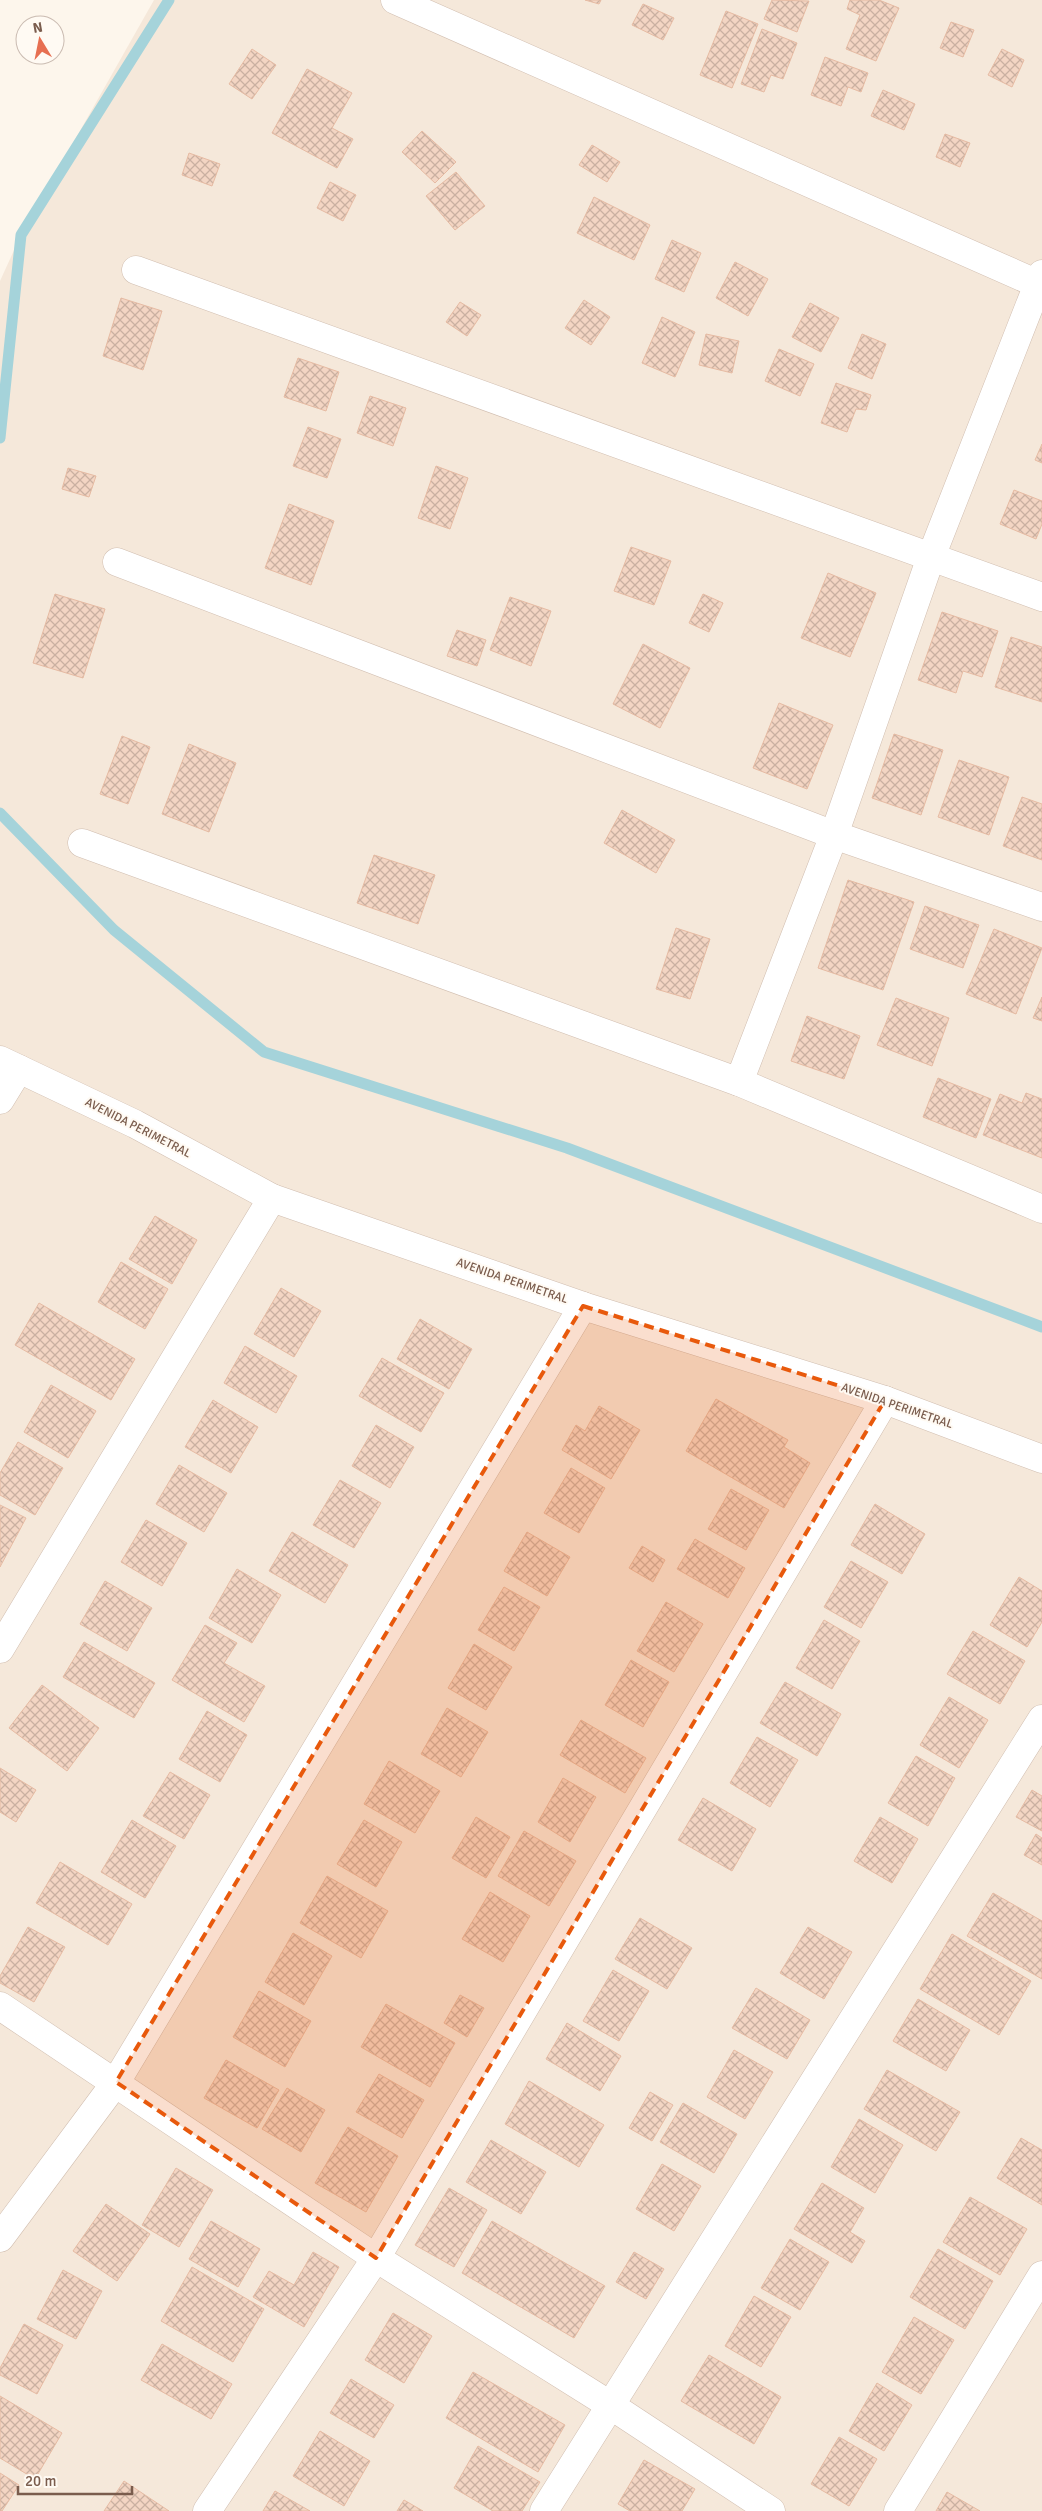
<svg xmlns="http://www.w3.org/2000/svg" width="1042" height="2511" font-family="Signika,sans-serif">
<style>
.residential{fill:#f5e8da}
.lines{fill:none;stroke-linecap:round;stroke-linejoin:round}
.stream{stroke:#a5d3da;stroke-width:11}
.building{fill:url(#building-cross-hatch);stroke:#e6bba3}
.street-casing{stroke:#d1beb0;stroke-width:29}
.street{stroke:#fff;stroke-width:28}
.marked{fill:#e8590c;fill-opacity:0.2;stroke:#e8590c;stroke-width:4;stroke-dasharray:10 6;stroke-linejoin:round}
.labels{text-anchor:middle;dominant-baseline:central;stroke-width:4;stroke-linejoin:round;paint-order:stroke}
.street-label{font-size:12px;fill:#7a5c4d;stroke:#fffaf3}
</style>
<defs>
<pattern id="building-cross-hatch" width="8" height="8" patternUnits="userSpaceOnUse" patternTransform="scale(1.25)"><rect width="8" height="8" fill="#f3d5c3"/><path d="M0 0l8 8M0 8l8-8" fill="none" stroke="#cab0a1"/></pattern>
</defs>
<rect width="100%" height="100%" fill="#fdf6ec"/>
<path class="residential" d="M 154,0 L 1042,0 L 1042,2511 L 0,2511 L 0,281 L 21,235 Z"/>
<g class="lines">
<g class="stream">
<path d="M 0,438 L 21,235 L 169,0"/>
<path d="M 0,813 L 114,930 L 264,1052 L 567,1148 L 1042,1327"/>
</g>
</g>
<g class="building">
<path d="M 585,0 L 601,0 L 599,4 Z"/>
<path d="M 772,0 L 809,1 L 797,32 L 764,19 Z"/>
<path d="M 850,0 L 879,0 L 899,8 L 876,61 L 846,49 L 860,15 L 847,9 Z"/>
<path d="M 643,4 L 674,18 L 663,40 L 632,25 Z"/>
<path d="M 726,11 L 758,24 L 732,88 L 700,75 Z"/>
<path d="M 951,22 L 974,30 L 963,57 L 940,48 Z"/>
<path d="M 762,29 L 797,43 L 783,79 L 771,75 L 764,92 L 741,84 Z"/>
<path d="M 252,49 L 276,65 L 252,99 L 229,84 Z"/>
<path d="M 1002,49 L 1024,60 L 1012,87 L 988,75 Z"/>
<path d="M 825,57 L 868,73 L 861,92 L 848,87 L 841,106 L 811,95 Z"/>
<path d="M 307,69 L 352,93 L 332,128 L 353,139 L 337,168 L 272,133 Z"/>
<path d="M 883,90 L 915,104 L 904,130 L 871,116 Z"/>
<path d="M 422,131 L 456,162 L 435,183 L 402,152 Z"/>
<path d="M 945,134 L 970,143 L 960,167 L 936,157 Z"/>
<path d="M 592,145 L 620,162 L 607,182 L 579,165 Z"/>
<path d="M 189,153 L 220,164 L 212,186 L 182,175 Z"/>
<path d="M 456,172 L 485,206 L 455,230 L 426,196 Z"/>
<path d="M 330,182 L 356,195 L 343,221 L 317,208 Z"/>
<path d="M 594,197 L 650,225 L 634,260 L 577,233 Z"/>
<path d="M 672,240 L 701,253 L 684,292 L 655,279 Z"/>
<path d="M 735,262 L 768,279 L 748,316 L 716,298 Z"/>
<path d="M 121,298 L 162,311 L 143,370 L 103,356 Z"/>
<path d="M 584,300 L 610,317 L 591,345 L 565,328 Z"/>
<path d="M 460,302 L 481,315 L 467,336 L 446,322 Z"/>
<path d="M 810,303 L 839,318 L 821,352 L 792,337 Z"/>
<path d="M 662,317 L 695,332 L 675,377 L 642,363 Z"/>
<path d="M 706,334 L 739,341 L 732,373 L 699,365 Z"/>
<path d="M 862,334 L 886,344 L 872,379 L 848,368 Z"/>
<path d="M 779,349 L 814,364 L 800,396 L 765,381 Z"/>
<path d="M 298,358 L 339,372 L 326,411 L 284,397 Z"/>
<path d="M 836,383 L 871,395 L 866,410 L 856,409 L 847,432 L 821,423 Z"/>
<path d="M 370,396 L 406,408 L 393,446 L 357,433 Z"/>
<path d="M 308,427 L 341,439 L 327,478 L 293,466 Z"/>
<path d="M 1042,444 L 1042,463 L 1035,460 Z"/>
<path d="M 436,466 L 468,478 L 450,529 L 418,518 Z"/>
<path d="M 68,468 L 96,476 L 89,497 L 62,489 Z"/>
<path d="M 1014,490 L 1042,501 L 1042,524 L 1036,539 L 1000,524 Z"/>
<path d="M 289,504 L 334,521 L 311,585 L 265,568 Z"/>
<path d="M 631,547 L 671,561 L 654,605 L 614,591 Z"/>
<path d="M 828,573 L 876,593 L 850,657 L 801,638 Z"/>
<path d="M 55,594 L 105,609 L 83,678 L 33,663 Z"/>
<path d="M 703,594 L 723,603 L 709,632 L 689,623 Z"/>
<path d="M 510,597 L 551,611 L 531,666 L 490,650 Z"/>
<path d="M 942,612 L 998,631 L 982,677 L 963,671 L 956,693 L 918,680 Z"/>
<path d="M 457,630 L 486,640 L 477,666 L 447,656 Z"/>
<path d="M 1011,637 L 1042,647 L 1042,702 L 995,687 Z"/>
<path d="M 643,644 L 690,668 L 660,728 L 613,704 Z"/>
<path d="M 779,703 L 833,725 L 807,789 L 753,768 Z"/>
<path d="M 894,734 L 943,750 L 921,815 L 872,798 Z"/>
<path d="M 122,736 L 150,747 L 128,804 L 100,794 Z"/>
<path d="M 189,744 L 236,763 L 209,832 L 162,814 Z"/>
<path d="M 959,760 L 1009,777 L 989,835 L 938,817 Z"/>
<path d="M 1022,797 L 1042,804 L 1042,860 L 1003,846 Z"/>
<path d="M 622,810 L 675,840 L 656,873 L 604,843 Z"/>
<path d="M 374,855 L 435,875 L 418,924 L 357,903 Z"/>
<path d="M 848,880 L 914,902 L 883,990 L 818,968 Z"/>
<path d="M 925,906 L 979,925 L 963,968 L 910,949 Z"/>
<path d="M 676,928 L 710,939 L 690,999 L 656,989 Z"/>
<path d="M 994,929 L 1042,948 L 1016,1014 L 966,994 Z"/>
<path d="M 1042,997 L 1042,1021 L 1033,1018 Z"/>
<path d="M 896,998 L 949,1018 L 932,1066 L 877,1045 Z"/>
<path d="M 807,1016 L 860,1036 L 844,1079 L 791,1061 Z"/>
<path d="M 938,1078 L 991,1099 L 976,1138 L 923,1117 Z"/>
<path d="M 1026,1093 L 1042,1099 L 1042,1158 L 983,1135 L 1000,1094 L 1022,1103 Z"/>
<path d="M 155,1216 L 197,1240 L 172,1284 L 129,1259 Z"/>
<path d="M 121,1262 L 168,1289 L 145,1329 L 98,1302 Z"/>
<path d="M 281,1288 L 321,1311 L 294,1357 L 254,1334 Z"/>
<path d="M 39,1303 L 135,1359 L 111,1400 L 15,1345 Z"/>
<path d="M 420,1319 L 472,1349 L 449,1389 L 397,1359 Z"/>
<path d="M 245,1346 L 297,1376 L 276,1413 L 224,1383 Z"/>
<path d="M 382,1358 L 444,1393 L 421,1432 L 359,1396 Z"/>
<path d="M 51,1385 L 96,1411 L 68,1458 L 24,1432 Z"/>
<path d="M 716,1399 L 788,1440 L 784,1447 L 810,1463 L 784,1508 L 686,1451 Z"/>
<path d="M 213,1400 L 258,1427 L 231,1473 L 185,1447 Z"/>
<path d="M 599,1406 L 640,1430 L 611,1479 L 562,1450 L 576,1425 L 585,1431 Z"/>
<path d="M 376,1425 L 414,1447 L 390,1488 L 352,1466 Z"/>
<path d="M 18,1442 L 63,1468 L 35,1515 L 0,1495 L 0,1473 Z"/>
<path d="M 179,1465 L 227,1493 L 204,1532 L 156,1504 Z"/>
<path d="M 571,1468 L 605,1488 L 579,1533 L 544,1513 Z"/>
<path d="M 340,1480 L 381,1503 L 354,1548 L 313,1525 Z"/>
<path d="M 731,1489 L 769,1510 L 746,1550 L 708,1529 Z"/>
<path d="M 875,1504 L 925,1534 L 902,1574 L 851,1545 Z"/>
<path d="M 0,1505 L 26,1518 L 0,1567 Z"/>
<path d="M 146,1520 L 187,1543 L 162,1586 L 121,1562 Z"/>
<path d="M 292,1532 L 348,1565 L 325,1603 L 269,1571 Z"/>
<path d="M 527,1532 L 570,1557 L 547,1596 L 504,1571 Z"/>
<path d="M 695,1539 L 745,1568 L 728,1598 L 677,1569 Z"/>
<path d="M 642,1546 L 665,1560 L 653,1582 L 629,1568 Z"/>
<path d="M 851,1561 L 888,1582 L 861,1628 L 824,1607 Z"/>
<path d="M 237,1569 L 281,1595 L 252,1643 L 209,1618 Z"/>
<path d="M 1019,1577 L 1042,1591 L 1042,1622 L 1027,1647 L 990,1625 Z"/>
<path d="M 105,1581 L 152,1608 L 127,1651 L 80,1624 Z"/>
<path d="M 504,1587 L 540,1607 L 514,1651 L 478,1630 Z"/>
<path d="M 666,1602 L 703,1624 L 674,1672 L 637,1651 Z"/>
<path d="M 824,1620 L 860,1641 L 832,1689 L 796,1668 Z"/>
<path d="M 205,1625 L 237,1643 L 224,1663 L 265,1686 L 244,1722 L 172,1680 Z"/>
<path d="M 973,1631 L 1025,1661 L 1000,1704 L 947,1674 Z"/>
<path d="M 84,1642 L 155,1683 L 134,1718 L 63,1677 Z"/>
<path d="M 474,1644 L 512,1667 L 486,1710 L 448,1688 Z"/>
<path d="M 631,1660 L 669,1682 L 643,1727 L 605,1705 Z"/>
<path d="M 785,1682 L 841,1714 L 817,1756 L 760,1723 Z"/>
<path d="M 42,1685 L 99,1728 L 67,1771 L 9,1728 Z"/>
<path d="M 949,1697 L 988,1720 L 959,1768 L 920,1745 Z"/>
<path d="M 447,1708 L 488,1732 L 461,1777 L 421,1754 Z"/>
<path d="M 207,1711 L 247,1735 L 220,1782 L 179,1759 Z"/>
<path d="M 581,1720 L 646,1758 L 625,1793 L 560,1755 Z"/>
<path d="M 757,1737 L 798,1760 L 770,1807 L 730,1783 Z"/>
<path d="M 916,1756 L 955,1778 L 928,1826 L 888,1803 Z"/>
<path d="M 389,1761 L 440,1791 L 415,1833 L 364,1804 Z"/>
<path d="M 0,1768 L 36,1790 L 16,1822 L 0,1812 Z"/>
<path d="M 170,1772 L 210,1795 L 184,1839 L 143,1816 Z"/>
<path d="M 563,1778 L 596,1797 L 570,1842 L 538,1822 Z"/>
<path d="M 1032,1790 L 1042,1796 L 1042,1831 L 1016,1817 Z"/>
<path d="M 703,1798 L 756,1829 L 732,1871 L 678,1840 Z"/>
<path d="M 476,1817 L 510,1837 L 486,1878 L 452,1858 Z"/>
<path d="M 880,1817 L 918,1839 L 892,1883 L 854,1861 Z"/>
<path d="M 132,1820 L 176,1846 L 145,1898 L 101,1872 Z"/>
<path d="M 364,1820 L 402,1842 L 376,1887 L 337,1864 Z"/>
<path d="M 524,1831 L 576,1861 L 549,1906 L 498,1876 Z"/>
<path d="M 1036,1834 L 1042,1838 L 1042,1865 L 1024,1855 Z"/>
<path d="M 60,1862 L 132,1904 L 108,1945 L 36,1903 Z"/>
<path d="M 327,1876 L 388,1911 L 361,1958 L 300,1923 Z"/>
<path d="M 490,1892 L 530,1916 L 503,1962 L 462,1939 Z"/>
<path d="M 993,1893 L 1042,1921 L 1042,1979 L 967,1936 Z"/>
<path d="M 640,1918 L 692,1948 L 667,1989 L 615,1959 Z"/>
<path d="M 28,1927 L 65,1947 L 34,2002 L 0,1983 L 0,1976 Z"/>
<path d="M 808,1927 L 852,1952 L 824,1999 L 780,1973 Z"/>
<path d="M 293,1933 L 332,1956 L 304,2005 L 265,1982 Z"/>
<path d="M 952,1934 L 1031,1981 L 999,2035 L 920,1989 Z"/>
<path d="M 613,1970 L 649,1991 L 619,2041 L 583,2021 Z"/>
<path d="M 756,1988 L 810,2020 L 787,2059 L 732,2028 Z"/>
<path d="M 259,1991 L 311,2021 L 285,2067 L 233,2037 Z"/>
<path d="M 460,1995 L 484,2008 L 467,2037 L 444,2023 Z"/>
<path d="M 918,1999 L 970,2030 L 946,2071 L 893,2041 Z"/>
<path d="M 386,2004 L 455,2043 L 430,2087 L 361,2047 Z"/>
<path d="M 567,2023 L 621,2056 L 600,2091 L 546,2059 Z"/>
<path d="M 734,2050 L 773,2072 L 745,2119 L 707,2097 Z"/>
<path d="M 226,2060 L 279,2090 L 257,2128 L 204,2098 Z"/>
<path d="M 887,2070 L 960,2112 L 936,2151 L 864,2109 Z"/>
<path d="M 379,2074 L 424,2100 L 402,2138 L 356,2112 Z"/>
<path d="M 529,2081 L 604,2125 L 579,2167 L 505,2124 Z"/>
<path d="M 287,2088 L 325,2110 L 301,2152 L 262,2129 Z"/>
<path d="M 650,2092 L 673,2105 L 652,2141 L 629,2128 Z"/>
<path d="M 683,2103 L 737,2134 L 714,2173 L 660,2142 Z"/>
<path d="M 859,2119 L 903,2145 L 875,2193 L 831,2167 Z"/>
<path d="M 348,2127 L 398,2156 L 366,2212 L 315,2183 Z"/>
<path d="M 1021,2138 L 1042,2150 L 1042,2205 L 997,2178 Z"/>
<path d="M 491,2140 L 546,2172 L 521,2214 L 466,2182 Z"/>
<path d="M 662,2164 L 701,2186 L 674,2231 L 636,2209 Z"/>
<path d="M 176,2168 L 213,2190 L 179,2247 L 142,2225 Z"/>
<path d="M 822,2183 L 864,2208 L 850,2232 L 865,2241 L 852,2263 L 794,2229 Z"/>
<path d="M 449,2188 L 487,2210 L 454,2267 L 415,2245 Z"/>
<path d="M 970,2197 L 1027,2229 L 1000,2275 L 943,2242 Z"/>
<path d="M 106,2204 L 150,2234 L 117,2281 L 73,2251 Z"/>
<path d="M 211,2221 L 260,2249 L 238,2287 L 189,2259 Z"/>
<path d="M 492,2221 L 605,2286 L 574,2338 L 462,2273 Z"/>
<path d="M 790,2239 L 829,2262 L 800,2310 L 761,2288 Z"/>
<path d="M 938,2249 L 993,2281 L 965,2329 L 910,2297 Z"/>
<path d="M 313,2252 L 339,2267 L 304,2327 L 253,2297 L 269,2271 L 294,2285 Z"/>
<path d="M 634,2252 L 664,2269 L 646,2299 L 616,2282 Z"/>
<path d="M 192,2267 L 264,2309 L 233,2362 L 161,2321 Z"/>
<path d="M 63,2270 L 102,2291 L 76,2339 L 37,2319 Z"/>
<path d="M 754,2296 L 791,2317 L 761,2367 L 725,2346 Z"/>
<path d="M 393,2313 L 432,2336 L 404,2383 L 365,2360 Z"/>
<path d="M 914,2317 L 954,2340 L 921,2394 L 882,2372 Z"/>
<path d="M 24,2324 L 63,2345 L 37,2394 L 0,2375 L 0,2368 Z"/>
<path d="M 162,2344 L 232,2384 L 211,2419 L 141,2380 Z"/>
<path d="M 709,2355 L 781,2397 L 754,2444 L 681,2401 Z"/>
<path d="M 473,2372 L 565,2425 L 538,2472 L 446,2418 Z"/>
<path d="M 351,2379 L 394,2405 L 374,2438 L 330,2413 Z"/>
<path d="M 877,2383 L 912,2405 L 884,2451 L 849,2431 Z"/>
<path d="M 0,2396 L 62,2433 L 35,2479 L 0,2458 Z"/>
<path d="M 320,2431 L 370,2461 L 344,2506 L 293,2476 Z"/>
<path d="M 839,2437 L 877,2459 L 849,2506 L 811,2484 Z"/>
<path d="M 478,2446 L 540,2482 L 522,2511 L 493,2511 L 454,2488 Z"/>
<path d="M 644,2460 L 695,2489 L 682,2511 L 630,2511 L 618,2504 Z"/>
<path d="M 0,2473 L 19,2485 L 2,2511 L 0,2511 Z"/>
<path d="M 124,2481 L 169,2511 L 104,2511 Z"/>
<path d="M 275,2491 L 310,2511 L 263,2511 Z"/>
<path d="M 947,2492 L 980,2511 L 936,2511 Z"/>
<path d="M 404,2500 L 423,2511 L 397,2511 Z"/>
</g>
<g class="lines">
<defs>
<g id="street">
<path d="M 395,0 L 1038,284"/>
<path d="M 136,270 L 1042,597"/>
<path d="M 117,562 L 834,835 L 1042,907"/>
<path d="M 82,843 L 739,1082 L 1042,1209"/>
<path d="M 0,1060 L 135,1124 L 272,1198 L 583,1306 L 885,1400 L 1042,1459"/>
<path d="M 739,1082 L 834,835 L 931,557 L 1042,274"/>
<path d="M 0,1100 L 19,1069"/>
<path d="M 0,1649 L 272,1198"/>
<path d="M 0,2006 L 376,2258 L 610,2405 L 771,2511"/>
<path d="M 0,2238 L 116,2082 L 583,1306"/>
<path d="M 207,2511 L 376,2258 L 885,1400"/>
<path d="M 544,2511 L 1042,1719"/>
<path d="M 898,2511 L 1042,2275"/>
</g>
</defs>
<use href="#street" class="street-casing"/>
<use href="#street" class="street"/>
</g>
<path class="marked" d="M 583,1306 L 885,1400 L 376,2258 L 116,2082 Z"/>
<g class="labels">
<g class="street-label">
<text transform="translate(138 1128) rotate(27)">AVENIDA PERIMETRAL</text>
<text transform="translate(512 1281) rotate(19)">AVENIDA PERIMETRAL</text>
<text transform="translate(897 1406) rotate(19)">AVENIDA PERIMETRAL</text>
</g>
</g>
<g transform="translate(40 40) rotate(350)"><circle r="24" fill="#fffaf3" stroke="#cabbb1"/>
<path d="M0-4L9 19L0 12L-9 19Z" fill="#e76f51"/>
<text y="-8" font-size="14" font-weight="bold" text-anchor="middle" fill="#7a5c4d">N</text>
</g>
<path d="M18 2486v8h114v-8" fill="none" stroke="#7a5c4d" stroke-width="2.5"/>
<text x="25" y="2486" font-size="15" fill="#7a5c4d" stroke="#fffaf3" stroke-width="4" paint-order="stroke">20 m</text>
</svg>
